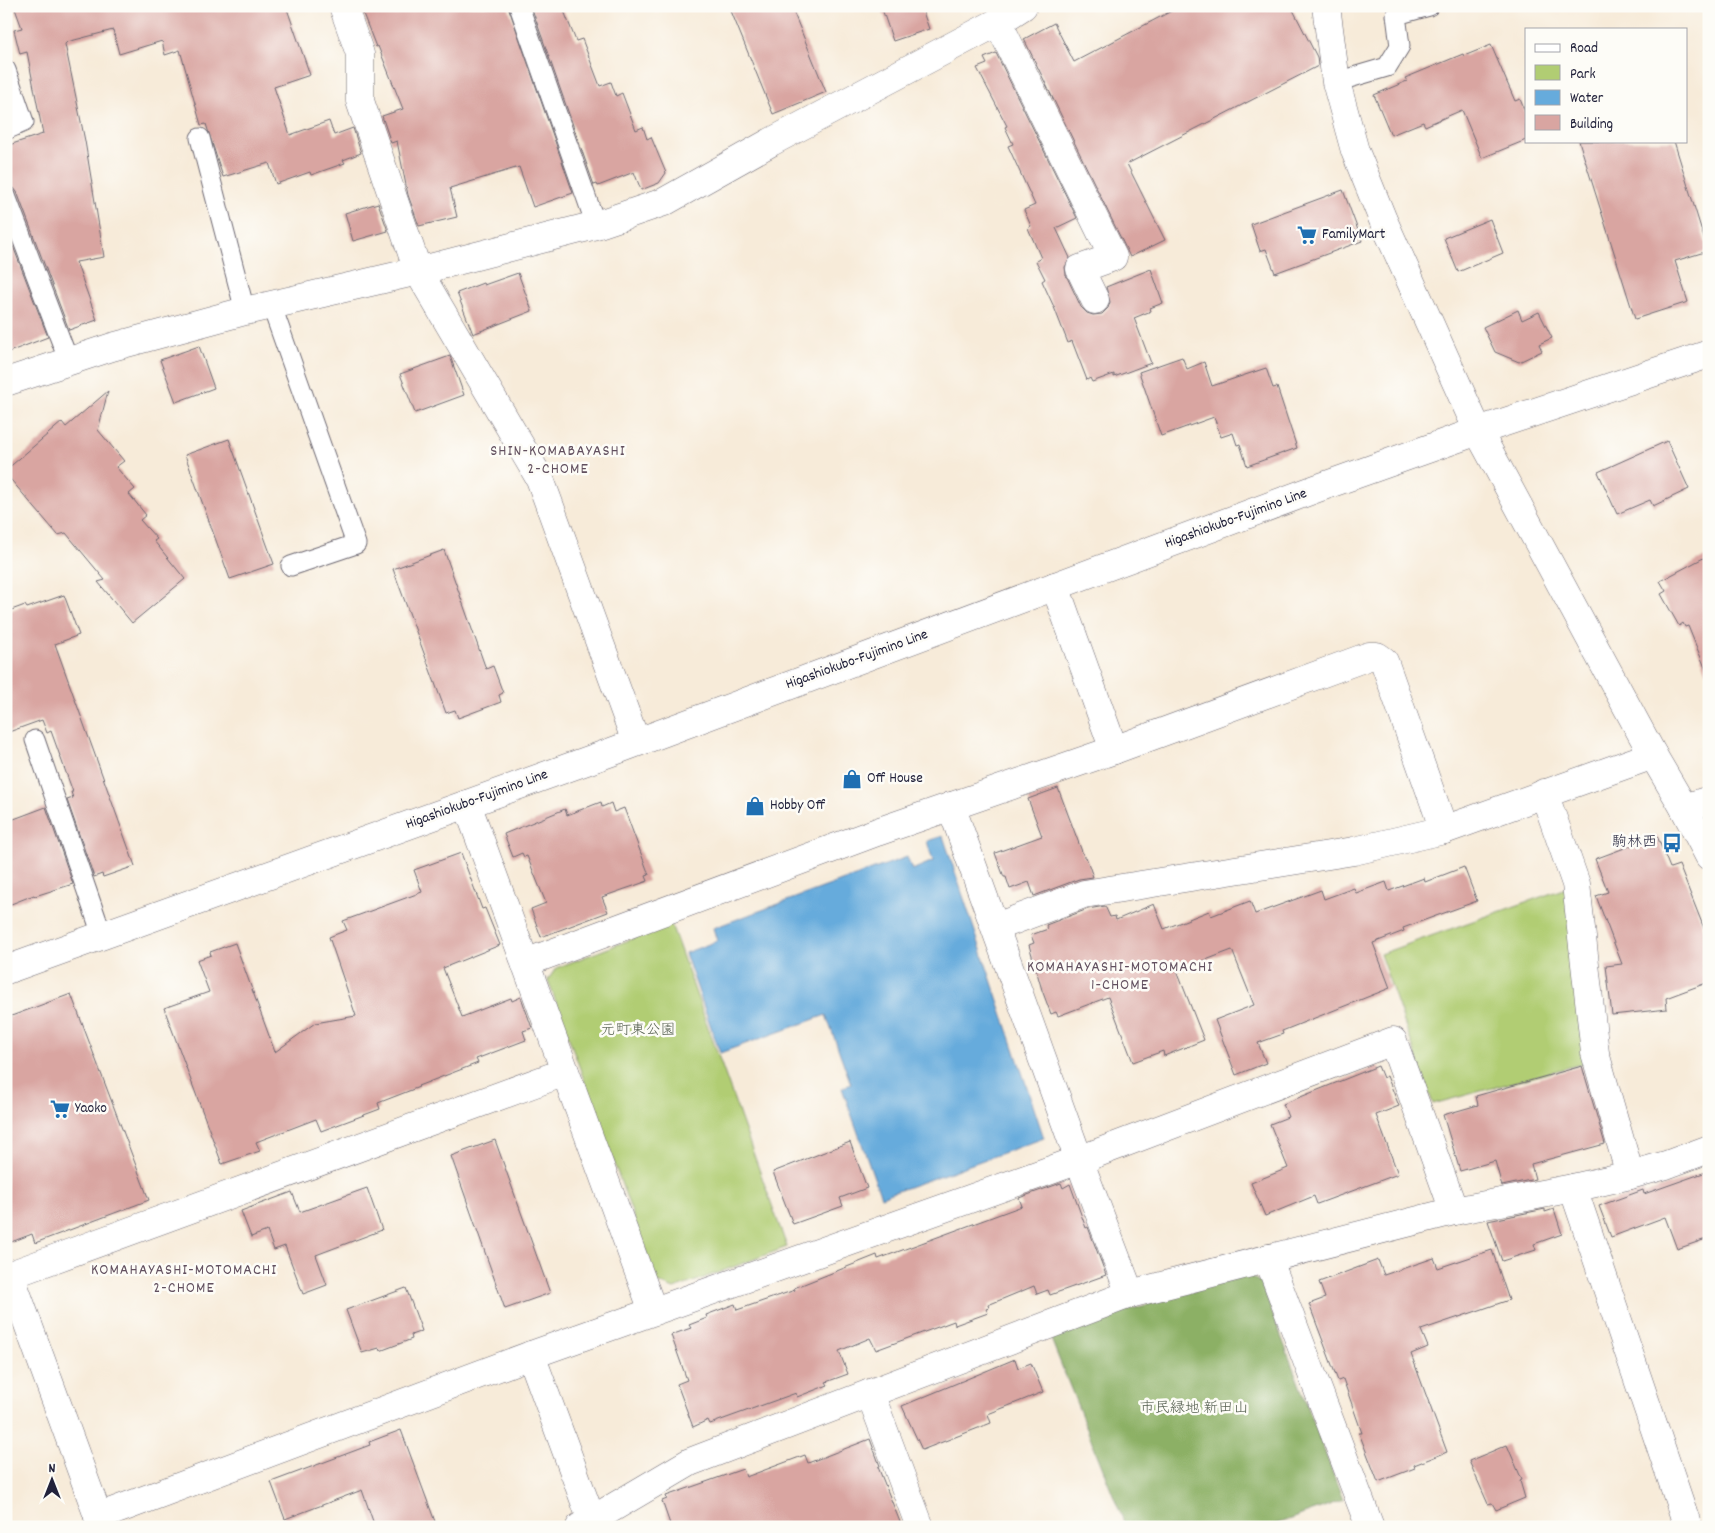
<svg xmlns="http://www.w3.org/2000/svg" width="1715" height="1533" font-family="Dekko,'Klee One',sans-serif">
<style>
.green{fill:#b1cd73;stroke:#6a7857}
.forest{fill:#8cb065;stroke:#576950}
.water{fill:#66abdc;stroke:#44668c}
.building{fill:#d9a5a1}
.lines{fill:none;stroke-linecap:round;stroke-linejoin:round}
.service-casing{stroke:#6d6872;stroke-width:21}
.minor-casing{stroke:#6d6872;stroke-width:29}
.tertiary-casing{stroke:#6d6872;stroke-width:29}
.secondary-casing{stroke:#6d6872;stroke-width:29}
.service{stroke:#fff;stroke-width:19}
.minor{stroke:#fff;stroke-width:28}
.tertiary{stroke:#fff;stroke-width:28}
.secondary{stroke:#fff;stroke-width:28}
.labels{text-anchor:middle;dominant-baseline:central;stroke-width:5;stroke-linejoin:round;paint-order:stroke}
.poi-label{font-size:15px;fill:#22223b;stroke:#fdfcf7;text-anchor:start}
.street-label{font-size:15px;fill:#22223b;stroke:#fdfcf7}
.park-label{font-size:15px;fill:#545e4f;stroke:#fdfcf7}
.neighbourhood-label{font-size:16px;letter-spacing:1px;fill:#62505f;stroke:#fdfcf7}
</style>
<rect width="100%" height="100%" fill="#fdfcf7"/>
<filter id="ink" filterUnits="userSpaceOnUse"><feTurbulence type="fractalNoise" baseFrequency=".02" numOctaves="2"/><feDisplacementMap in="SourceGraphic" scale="10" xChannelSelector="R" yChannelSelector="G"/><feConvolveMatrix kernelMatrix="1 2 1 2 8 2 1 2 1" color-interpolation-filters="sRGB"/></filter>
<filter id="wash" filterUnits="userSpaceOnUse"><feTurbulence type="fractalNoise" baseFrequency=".0096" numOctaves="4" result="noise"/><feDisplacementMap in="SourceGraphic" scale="20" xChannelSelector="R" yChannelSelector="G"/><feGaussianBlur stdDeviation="1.12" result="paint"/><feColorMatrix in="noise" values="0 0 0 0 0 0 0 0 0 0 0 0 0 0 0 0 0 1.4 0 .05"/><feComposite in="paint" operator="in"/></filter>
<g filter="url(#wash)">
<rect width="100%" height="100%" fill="#f7ebd9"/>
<g class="green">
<path d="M 1566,888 L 1585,1063 L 1433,1104 L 1380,954 Z"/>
<path d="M 671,924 L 787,1247 L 674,1289 L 657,1282 L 548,980 L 556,968 Z"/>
</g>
<path class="forest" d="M 1249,1275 L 1261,1283 L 1343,1500 L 1268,1527 L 1126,1527 L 1051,1339 L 1132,1309 Z"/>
<path class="water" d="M 943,836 L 1044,1138 L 881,1197 L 842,1088 L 851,1084 L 826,1015 L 720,1053 L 685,953 L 717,941 L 713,928 L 907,857 L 912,870 L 933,861 L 927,841 Z"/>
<g id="blocks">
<g class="building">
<path d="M 14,6 L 286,6 L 310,75 L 274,87 L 290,135 L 329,121 L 334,135 L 353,128 L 361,153 L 343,160 L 345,163 L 311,175 L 310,172 L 276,184 L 269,163 L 223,177 L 206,124 L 201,125 L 180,50 L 165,55 L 162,41 L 119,54 L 113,30 L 67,42 L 65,44 L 85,141 L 104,257 L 76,262 L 97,320 L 69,330 L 17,192 L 13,187 L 6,185 L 6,146 L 43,134 L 27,52 L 20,54 L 14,30 L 22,28 Z"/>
<path d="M 360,6 L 508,6 L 573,193 L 533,207 L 519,167 L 450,188 L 457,217 L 419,226 L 408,195 L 397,141 L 391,143 L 382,116 L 403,109 L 378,46 L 376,47 Z"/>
<path d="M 531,6 L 562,6 L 576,41 L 582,39 L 600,86 L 611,82 L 616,96 L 622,93 L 636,130 L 643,127 L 647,139 L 651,137 L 666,173 L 659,183 L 641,190 L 634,172 L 598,186 L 597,184 L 594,185 Z"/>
<path d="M 729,6 L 791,6 L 826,92 L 773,114 Z"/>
<path d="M 881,6 L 921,6 L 929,29 L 893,41 Z"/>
<path d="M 1181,6 L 1291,6 L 1317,57 L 1318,66 L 1127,164 L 1165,240 L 1130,257 L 1024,39 L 1054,23 L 1074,62 Z"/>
<path d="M 1491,45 L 1515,101 L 1520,99 L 1526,114 L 1526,140 L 1482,158 L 1462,110 L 1425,126 L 1423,122 L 1391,135 L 1374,95 L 1407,81 L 1405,78 L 1463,54 L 1464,56 Z"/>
<path d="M 996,53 L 1077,218 L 1056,228 L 1070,258 L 1065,267 L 1066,275 L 1081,307 L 1087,313 L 1093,315 L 1102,314 L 1108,308 L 1110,302 L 1106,287 L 1151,269 L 1163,303 L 1150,308 L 1151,311 L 1134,318 L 1151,363 L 1114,377 L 1114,374 L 1092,382 L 1090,378 L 1087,380 L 1072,341 L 1068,343 L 1054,307 L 1042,281 L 1045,279 L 1036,261 L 1041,258 L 1028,228 L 1031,226 L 1024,210 L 1035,205 L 1008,146 L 1013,144 L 1005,127 L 1007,126 L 977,68 L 987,64 L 984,58 Z"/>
<path d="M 1579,141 L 1674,141 L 1708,251 L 1675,261 L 1688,302 L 1635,319 Z"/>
<path d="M 1343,190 L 1362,241 L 1275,273 L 1266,249 L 1260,251 L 1251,224 Z"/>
<path d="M 378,203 L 388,231 L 353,241 L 345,213 Z"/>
<path d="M 1490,219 L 1503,253 L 1458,272 L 1444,238 Z"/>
<path d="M 6,228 L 48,337 L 6,353 Z"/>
<path d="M 518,273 L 532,311 L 473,334 L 457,293 L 483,283 L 484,285 Z"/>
<path d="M 1518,310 L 1522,320 L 1539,312 L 1552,338 L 1539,344 L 1542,351 L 1519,362 L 1495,352 L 1483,327 Z"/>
<path d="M 199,346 L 214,388 L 176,402 L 160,360 Z"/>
<path d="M 450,356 L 464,395 L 415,413 L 400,374 Z"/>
<path d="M 1182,357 L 1187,369 L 1204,362 L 1212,386 L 1266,368 L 1273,388 L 1277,387 L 1297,448 L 1247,466 L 1240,444 L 1237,445 L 1233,433 L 1221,437 L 1214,417 L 1161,436 L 1139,372 Z"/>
<path d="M 108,391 L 98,430 L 124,461 L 116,467 L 135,489 L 129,494 L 146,515 L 140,520 L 157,539 L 154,541 L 185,579 L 132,623 L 98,582 L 105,580 L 66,533 L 58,535 L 6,474 L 6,470 L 62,422 L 66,427 Z"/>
<path d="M 229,439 L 274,564 L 230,579 L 185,455 Z"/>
<path d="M 1667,441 L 1689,489 L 1653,506 L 1650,500 L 1617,514 L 1598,472 Z"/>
<path d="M 444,550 L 486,669 L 493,666 L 503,693 L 499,695 L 501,702 L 458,718 L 455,710 L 446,713 L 393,569 Z"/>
<path d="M 1709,555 L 1709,675 L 1708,675 L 1688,626 L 1685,627 L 1683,623 L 1679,626 L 1661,594 L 1666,591 L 1660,581 Z"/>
<path d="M 64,595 L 79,635 L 55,644 L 135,866 L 103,877 L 102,874 L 94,877 L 67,800 L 73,798 L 71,792 L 73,792 L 51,731 L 47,733 L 42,720 L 6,733 L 6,612 L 25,605 L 27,608 Z"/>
<path d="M 1058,788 L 1084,857 L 1086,857 L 1093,877 L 1079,879 L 1034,896 L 1029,882 L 1010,889 L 1006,877 L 1004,877 L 995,853 L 1042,836 L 1028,799 Z"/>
<path d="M 601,802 L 602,807 L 611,803 L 614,812 L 624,808 L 649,875 L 646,876 L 648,881 L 602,897 L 608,912 L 541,937 L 531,909 L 546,903 L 527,856 L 524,857 L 522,853 L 513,857 L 504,834 L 565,809 L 567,815 Z"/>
<path d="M 46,807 L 73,884 L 35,896 L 34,895 L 6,906 L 6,822 Z"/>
<path d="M 1657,836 L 1670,868 L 1679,865 L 1709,941 L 1709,982 L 1666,998 L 1667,1009 L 1612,1015 L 1606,966 L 1622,964 L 1596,896 L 1608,892 L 1595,859 Z"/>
<path d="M 461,853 L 482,909 L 485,908 L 500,945 L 443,968 L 462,1017 L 511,998 L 512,1001 L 521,997 L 532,1028 L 523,1031 L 526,1040 L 476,1059 L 478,1063 L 418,1086 L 419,1087 L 378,1103 L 380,1109 L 321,1131 L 316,1119 L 256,1142 L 260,1151 L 222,1164 L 164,1008 L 209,992 L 197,960 L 211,955 L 210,952 L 235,943 L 275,1052 L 315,1023 L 356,1016 L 329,937 L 347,930 L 343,921 L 422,892 L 414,870 Z"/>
<path d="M 1464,867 L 1477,901 L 1403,928 L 1404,931 L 1373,943 L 1390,988 L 1282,1031 L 1283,1034 L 1258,1043 L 1266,1063 L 1236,1075 L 1215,1020 L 1254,1005 L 1232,950 L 1177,971 L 1204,1040 L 1164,1056 L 1163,1051 L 1133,1062 L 1108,997 L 1058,1016 L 1056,1012 L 1051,1014 L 1042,990 L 1029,945 L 1034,943 L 1031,935 L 1048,929 L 1046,925 L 1088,909 L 1105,906 L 1110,917 L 1115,916 L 1116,920 L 1154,904 L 1164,929 L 1209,911 L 1211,916 L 1250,901 L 1255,914 L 1321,890 L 1324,899 L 1354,888 L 1356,893 L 1386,882 L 1389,891 L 1424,878 L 1425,882 Z"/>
<path d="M 71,994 L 149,1200 L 35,1243 L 32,1234 L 6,1244 L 6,1018 Z"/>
<path d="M 1378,1066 L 1383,1078 L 1387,1076 L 1399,1106 L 1376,1115 L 1398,1174 L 1317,1204 L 1314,1196 L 1265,1216 L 1251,1183 L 1288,1168 L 1270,1124 L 1288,1117 L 1283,1104 Z"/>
<path d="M 1582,1066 L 1605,1144 L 1531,1164 L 1535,1179 L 1502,1186 L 1495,1161 L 1460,1171 L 1443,1115 L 1478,1105 L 1476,1096 Z"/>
<path d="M 495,1140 L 550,1293 L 505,1309 L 451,1156 Z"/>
<path d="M 850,1142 L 867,1188 L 840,1198 L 843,1206 L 793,1224 L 773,1172 Z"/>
<path d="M 1709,1171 L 1709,1238 L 1677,1249 L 1665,1217 L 1611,1237 L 1599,1206 L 1643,1190 L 1644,1194 Z"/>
<path d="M 1061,1183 L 1063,1188 L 1070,1184 L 1086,1228 L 1088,1227 L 1106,1275 L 1050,1295 L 1048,1290 L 1037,1294 L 1034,1286 L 988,1305 L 989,1308 L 986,1309 L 988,1313 L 955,1325 L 954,1321 L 876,1350 L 870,1338 L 839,1351 L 848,1374 L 826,1382 L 828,1385 L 797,1397 L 796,1393 L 710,1424 L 708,1420 L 693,1427 L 677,1384 L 687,1380 L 671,1335 L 691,1328 L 689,1325 L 707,1318 L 706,1315 L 735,1304 L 737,1310 L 795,1290 L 794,1288 L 877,1255 L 878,1259 L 1022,1206 L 1019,1198 Z"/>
<path d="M 367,1188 L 382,1230 L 316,1255 L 327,1285 L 303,1294 L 285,1246 L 274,1250 L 267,1231 L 251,1237 L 241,1211 L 292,1192 L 300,1212 Z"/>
<path d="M 1545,1209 L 1545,1212 L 1554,1209 L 1562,1234 L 1534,1244 L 1536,1250 L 1502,1261 L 1488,1221 Z"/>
<path d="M 1492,1250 L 1509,1300 L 1421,1330 L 1428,1347 L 1411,1354 L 1447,1452 L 1414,1465 L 1415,1468 L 1378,1482 L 1359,1433 L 1362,1433 L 1343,1379 L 1338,1381 L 1309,1304 L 1325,1298 L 1319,1282 L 1378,1260 L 1384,1275 L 1434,1258 L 1438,1268 Z"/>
<path d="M 406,1288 L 422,1331 L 411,1335 L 412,1339 L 380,1351 L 379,1348 L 362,1353 L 346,1310 Z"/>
<path d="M 1015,1359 L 1018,1368 L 1031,1363 L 1043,1392 L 988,1414 L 991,1423 L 922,1450 L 902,1406 Z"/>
<path d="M 401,1430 L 437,1527 L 375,1527 L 362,1490 L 285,1519 L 271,1482 L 370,1445 L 369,1442 Z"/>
<path d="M 870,1439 L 880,1466 L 878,1467 L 902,1527 L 671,1527 L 662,1501 L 667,1499 L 666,1496 L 743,1469 L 746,1477 L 805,1455 L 808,1463 Z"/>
<path d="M 1507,1445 L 1522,1480 L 1520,1481 L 1525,1498 L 1496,1510 L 1492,1503 L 1488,1504 L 1469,1461 Z"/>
</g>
</g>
</g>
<g filter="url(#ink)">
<use href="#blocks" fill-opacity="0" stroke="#6d6872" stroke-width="1"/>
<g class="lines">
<defs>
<g id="service">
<path d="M 519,6 L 596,225"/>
<path d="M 6,70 L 24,122 L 6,130"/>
<path d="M 1336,82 L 1387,67 L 1400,46 L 1396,15 L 1429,6"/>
<path d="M 200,138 L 245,311"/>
<path d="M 6,196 L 69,362"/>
<path d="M 271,304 L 356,544 L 291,566"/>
<path d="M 35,740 L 102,935"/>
</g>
<g id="minor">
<path d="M 343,6 L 360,54 L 360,101 L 418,271 L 540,479 L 636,742"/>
<path d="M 1326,6 L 1336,82 L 1355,151 L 1383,220 L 1478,431"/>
<path d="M 998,22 L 1113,257 L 1080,269 L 1095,300"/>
<path d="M 6,382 L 112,347 L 245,311 L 418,271 L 596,225 L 664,202 L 771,142 L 998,22 L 1023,6"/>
<path d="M 1055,586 L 1114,750"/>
<path d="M 1544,793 L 1576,884 L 1595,1053 L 1630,1175"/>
<path d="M 467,804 L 653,1311"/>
<path d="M 951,806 L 1079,1160 L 1130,1294"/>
<path d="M 1684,808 L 1709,800"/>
<path d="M 996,927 L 1084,894 L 1354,851 L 1444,830 L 1653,755"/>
<path d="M 525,963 L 877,832 L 1114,750 L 1369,656 L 1377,656 L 1384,661 L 1444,830"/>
<path d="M 1573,1188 L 1688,1527"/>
<path d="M 1268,1258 L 1370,1527"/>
<path d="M 531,1355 L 592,1521"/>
<path d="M 870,1393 L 920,1527"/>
<path d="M 98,1517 L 531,1355 L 1079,1160 L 1393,1041 L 1454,1211"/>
<path d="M 102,1527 L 10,1275 L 565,1072"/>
<path d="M 580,1527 L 690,1462 L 1130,1294 L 1454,1211 L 1573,1188 L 1630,1175 L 1666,1165 L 1709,1149"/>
</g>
<path id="tertiary" d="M 1478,431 L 1653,755 L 1684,808 L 1709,856"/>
<path id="secondary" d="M 6,970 L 614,751 L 1318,488 L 1478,431 L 1709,354"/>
</defs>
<use href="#service" class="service-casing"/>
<use href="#minor" class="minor-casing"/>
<use href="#tertiary" class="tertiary-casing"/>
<use href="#secondary" class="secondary-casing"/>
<use href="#service" class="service"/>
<use href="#minor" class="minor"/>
<use href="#tertiary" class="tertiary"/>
<use href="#secondary" class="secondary"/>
</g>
</g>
<defs>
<symbol id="supermarket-bare" viewBox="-9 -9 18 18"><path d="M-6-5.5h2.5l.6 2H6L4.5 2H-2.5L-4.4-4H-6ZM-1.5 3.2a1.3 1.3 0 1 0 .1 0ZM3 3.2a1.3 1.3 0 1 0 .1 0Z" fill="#1f6fb2" stroke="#fdfcf7" stroke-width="2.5" paint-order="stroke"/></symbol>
<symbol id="shop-bare" viewBox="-9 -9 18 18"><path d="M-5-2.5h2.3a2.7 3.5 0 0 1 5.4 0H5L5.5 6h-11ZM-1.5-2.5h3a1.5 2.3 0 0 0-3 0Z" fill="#1f6fb2" stroke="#fdfcf7" stroke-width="2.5" paint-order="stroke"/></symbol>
<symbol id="bus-bare" viewBox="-9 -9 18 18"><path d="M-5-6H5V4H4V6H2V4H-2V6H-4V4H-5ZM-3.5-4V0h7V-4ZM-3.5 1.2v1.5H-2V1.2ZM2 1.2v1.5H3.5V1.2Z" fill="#1f6fb2" stroke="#fdfcf7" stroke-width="2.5" paint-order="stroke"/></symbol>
</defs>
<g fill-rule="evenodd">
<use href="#supermarket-bare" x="1293" y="221" width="28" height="28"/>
<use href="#shop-bare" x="838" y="765" width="28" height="28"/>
<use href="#shop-bare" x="741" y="792" width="28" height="28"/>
<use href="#bus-bare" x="1658" y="829" width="28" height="28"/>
<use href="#supermarket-bare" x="46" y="1095" width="28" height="28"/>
</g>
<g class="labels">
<g class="poi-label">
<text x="1322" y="235">FamilyMart</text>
<text x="867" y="779">Off House</text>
<text x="770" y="806">Hobby Off</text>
<text x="1657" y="843" text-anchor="end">駒林西</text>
<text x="75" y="1109">Yaoko</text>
</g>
<g class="street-label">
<text transform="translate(1236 519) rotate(-20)">Higashiokubo-Fujimino Line</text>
<text transform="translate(857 660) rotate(-20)">Higashiokubo-Fujimino Line</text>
<text transform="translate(477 800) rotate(-20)">Higashiokubo-Fujimino Line</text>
</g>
<g class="park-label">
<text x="638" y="1031">元町東公園</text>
<text x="1194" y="1409">市民緑地 新田山</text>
</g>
<g class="neighbourhood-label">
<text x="558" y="451">SHIN-KOMABAYASHI<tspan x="558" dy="18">2-CHOME</tspan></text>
<text x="1120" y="967">KOMAHAYASHI-MOTOMACHI<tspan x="1120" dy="18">1-CHOME</tspan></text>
<text x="184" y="1270">KOMAHAYASHI-MOTOMACHI<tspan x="184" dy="18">2-CHOME</tspan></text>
</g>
</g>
<rect width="1715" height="1533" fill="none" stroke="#fdfcf7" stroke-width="25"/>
<rect x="1525" y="28" width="162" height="115" fill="#fdfcf7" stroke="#a5a5ac"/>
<rect x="1535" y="44" width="25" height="8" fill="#ffffff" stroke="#a5a5ac"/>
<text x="1570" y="52" font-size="15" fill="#22223b">Road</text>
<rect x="1535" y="65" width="25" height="15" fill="#b1cd73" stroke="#a5a5ac"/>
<text x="1570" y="78" font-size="15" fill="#22223b">Park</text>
<rect x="1535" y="90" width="25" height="15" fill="#66abdc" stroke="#a5a5ac"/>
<text x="1570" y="102" font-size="15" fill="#22223b">Water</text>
<rect x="1535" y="115" width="25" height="15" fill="#d9a5a1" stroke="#a5a5ac"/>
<text x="1570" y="128" font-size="15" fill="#22223b">Building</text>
<g transform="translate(52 1480)" stroke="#fdfcf7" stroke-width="4" paint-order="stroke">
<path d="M0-4L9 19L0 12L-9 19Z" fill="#22223b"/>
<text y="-8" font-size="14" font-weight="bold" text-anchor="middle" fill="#22223b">N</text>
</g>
</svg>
